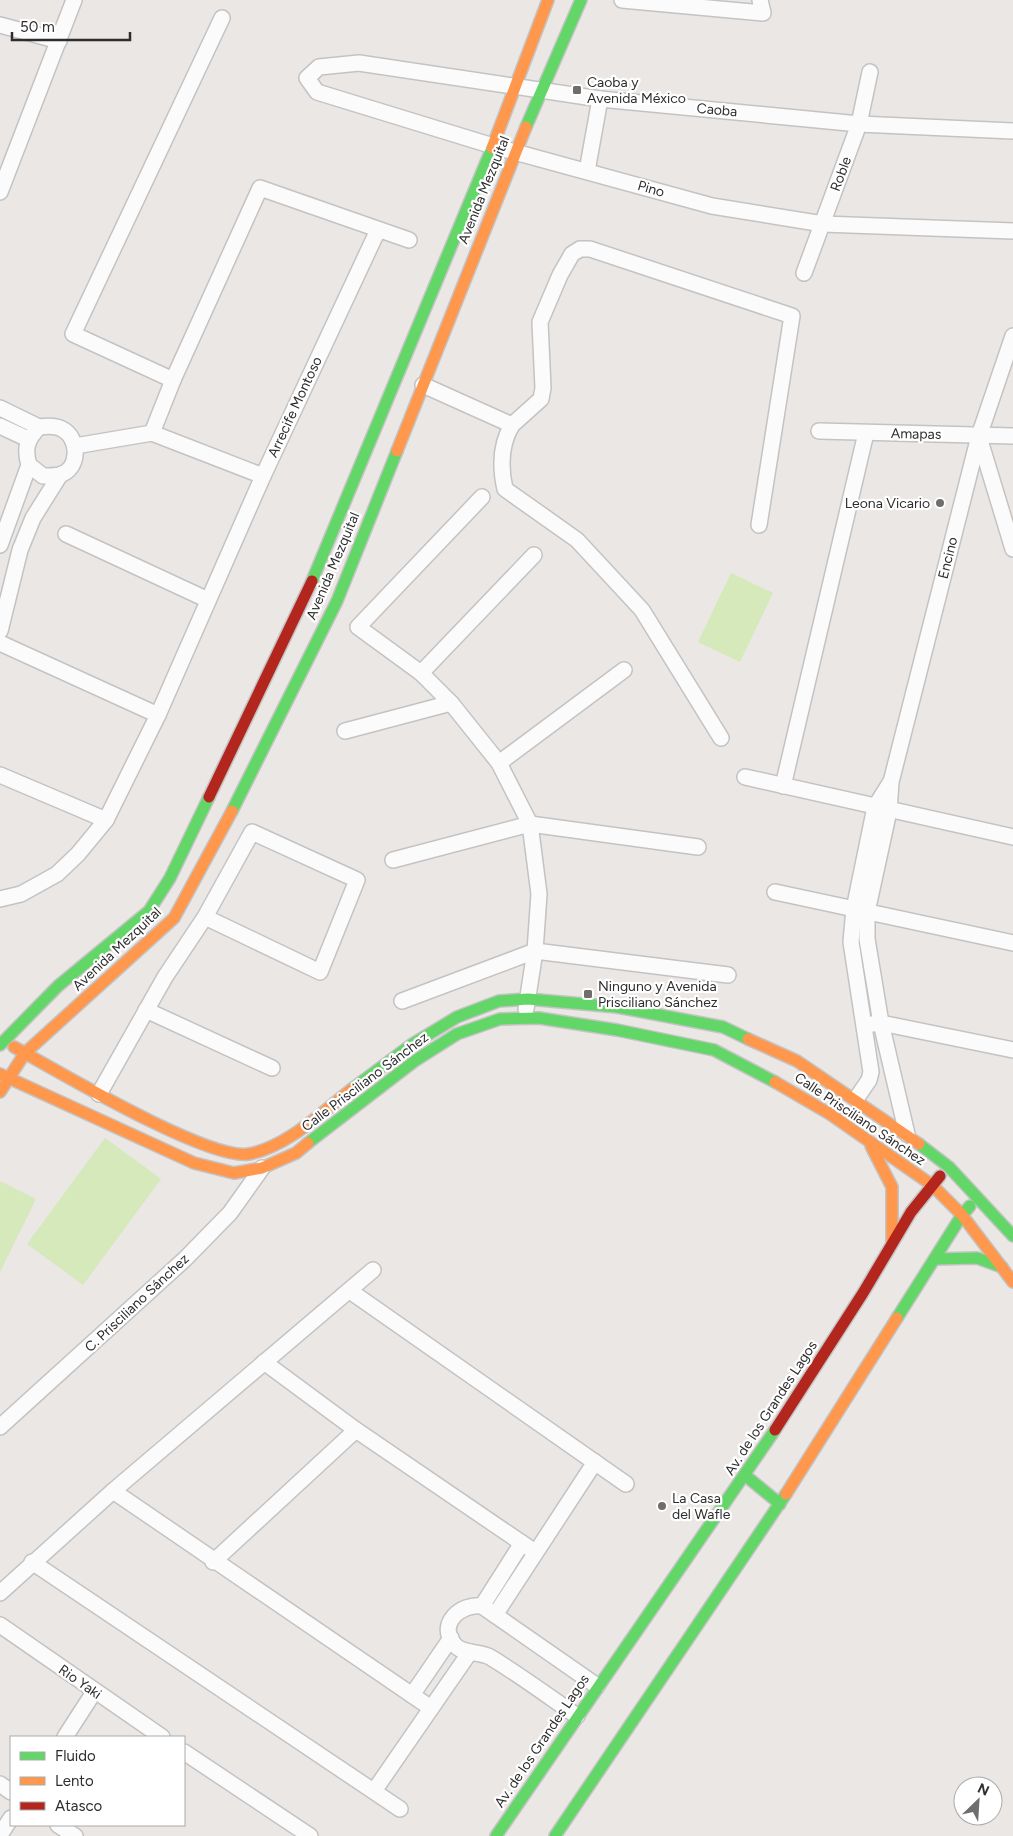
<svg xmlns="http://www.w3.org/2000/svg" width="1013" height="1836" font-family="Figtree,sans-serif">
<style>
.pitch{fill:#d5e9bb}
.lines{fill:none;stroke-linecap:round;stroke-linejoin:round}
.street-casing{stroke:#c4c3c4;stroke-width:18}
.fast-casing{stroke:#c4c3c4;stroke-width:14}
.slow-casing{stroke:#c4c3c4;stroke-width:14}
.jam-casing{stroke:#c4c3c4;stroke-width:14}
.street{stroke:#fcfbfb;stroke-width:15}
.fast{stroke:#63d668;stroke-width:11}
.slow{stroke:#ff974d;stroke-width:11}
.jam{stroke:#b3261e;stroke-width:11}
.poi-dot{fill:#6f6e6d;stroke:#fff;stroke-width:2}
.labels{text-anchor:middle;dominant-baseline:central;stroke-width:4.5;stroke-linejoin:round;paint-order:stroke}
.poi-label{font-size:14px;fill:#2d2d2d;stroke:#fff;text-anchor:start}
.street-label{font-size:14px;fill:#2d2d2d;stroke:#fff}
</style>
<rect width="100%" height="100%" fill="#eae7e4"/>
<g class="pitch">
<path d="M 731,573 L 773,593 L 740,662 L 698,642 Z"/>
<path d="M 105,1138 L 161,1179 L 83,1285 L 27,1244 Z"/>
<path d="M 0,1181 L 36,1199 L 0,1272 Z"/>
</g>
<g class="lines">
<defs>
<g id="street">
<path d="M 622,0 L 763,13 L 760,0"/>
<path d="M 0,25 L 59,41"/>
<path d="M 1013,131 L 859,124 L 600,99 L 359,63 L 319,67 L 307,78 L 317,92 L 493,146 L 712,206 L 823,224 L 1013,231"/>
<path d="M 587,171 L 600,99"/>
<path d="M 0,192 L 74,0"/>
<path d="M 804,273 L 859,124 L 870,72"/>
<path d="M 173,380 L 73,334 L 222,18"/>
<path d="M 423,385 L 512,425 C 500,445 500,467 505,489 L 577,540 L 642,610 L 721,738"/>
<path d="M 0,408 L 39,427"/>
<path d="M 512,425 L 541,399 L 543,388 L 540,322 L 560,275 L 572,254 L 580,249 L 590,249 L 792,316 L 759,525"/>
<path d="M 0,426 L 28,439"/>
<path d="M 819,431 L 1013,436"/>
<path d="M 152,433 L 263,476"/>
<path d="M 979,437 L 1013,549"/>
<path d="M 75,446 L 152,433 L 173,380 L 260,188 L 409,240"/>
<path d="M 482,497 L 358,627 L 421,673 L 451,703 L 499,763 L 530,824 L 539,894 L 535,951 L 526,1009"/>
<path d="M 66,534 L 208,600"/>
<path d="M 0,545 L 29,465 C 24,448 27,440 39,427 C 46,426 55,425 62,429 C 80,438 80,470 59,475 C 54,476 48,476 43,476 L 29,465"/>
<path d="M 0,631 L 20,550 L 33,518 L 60,475"/>
<path d="M 0,643 L 158,715"/>
<path d="M 421,673 L 534,555"/>
<path d="M 345,731 L 451,703"/>
<path d="M 499,763 L 624,670"/>
<path d="M 0,775 L 106,820"/>
<path d="M 745,777 L 1013,837"/>
<path d="M 783,786 L 866,433"/>
<path d="M 393,860 L 530,824 L 698,847"/>
<path d="M 775,892 L 1013,943"/>
<path d="M 0,899 L 21,894 L 57,874 L 78,854 L 106,820 L 158,715 L 263,476 L 378,230"/>
<path d="M 402,1001 L 535,951 L 728,975"/>
<path d="M 146,1010 L 272,1068"/>
<path d="M 872,1024 L 881,1023 L 1013,1050"/>
<path d="M 99,1094 L 165,977 L 205,917 L 252,832 L 357,880 L 320,972 L 205,917"/>
<path d="M 856,1099 L 869,1080 L 871,1072 L 851,942 L 854,909 L 875,807 L 890,783"/>
<path d="M 907,1134 L 881,1023 L 867,939 L 867,912 L 889,811 L 891,782 L 979,436 L 1013,336"/>
<path d="M 350,1291 L 626,1484"/>
<path d="M 264,1362 L 356,1430 L 535,1552"/>
<path d="M 0,1427 L 185,1259 L 230,1213 L 262,1168"/>
<path d="M 113,1491 L 431,1708"/>
<path d="M 32,1562 L 400,1809"/>
<path d="M 213,1562 L 356,1430"/>
<path d="M 0,1593 L 113,1491 L 373,1270"/>
<path d="M 482,1606 L 522,1543"/>
<path d="M 495,1615 L 595,1462"/>
<path d="M 0,1625 L 162,1737"/>
<path d="M 412,1695 L 451,1638"/>
<path d="M 577,1716 C 548,1696 520,1675 490,1657 C 480,1651 462,1655 454,1644 C 437,1624 461,1603 482,1606 L 597,1686"/>
<path d="M 65,1737 L 94,1692"/>
<path d="M 184,1752 L 310,1836"/>
<path d="M 0,1784 L 11,1792"/>
<path d="M 374,1791 L 470,1652"/>
<path d="M 58,1825 L 75,1836"/>
<path d="M 0,1835 L 11,1818"/>
</g>
<g id="fast">
<path d="M 526,127 L 581,0"/>
<path d="M 312,581 L 492,148"/>
<path d="M 232,811 L 337,601 L 397,451"/>
<path d="M 0,1045 L 58,986 L 149,911 L 170,878 L 209,797"/>
<path d="M 352,1089 L 411,1045 L 457,1017 L 499,1001 L 528,999 L 617,1007 L 723,1027 L 748,1039"/>
<path d="M 308,1143 L 416,1060 L 457,1034 L 500,1019 L 539,1018 L 617,1030 L 714,1050 L 775,1082"/>
<path d="M 919,1144 L 949,1167 L 1013,1236"/>
<path d="M 935,1259 L 977,1258 L 1002,1267"/>
<path d="M 897,1318 L 962,1215 L 970,1206"/>
<path d="M 746,1476 L 780,1504"/>
<path d="M 496,1836 L 775,1430"/>
<path d="M 555,1836 L 786,1494"/>
</g>
<g id="slow">
<path d="M 492,148 L 548,0"/>
<path d="M 397,451 L 526,127"/>
<path d="M 748,1039 L 797,1061 L 919,1144"/>
<path d="M 14,1047 C 56,1070 208,1161 249,1154 C 287,1147 322,1112 352,1089"/>
<path d="M 0,1074 L 194,1163 L 234,1173 L 262,1168 L 296,1153 L 308,1143"/>
<path d="M 775,1082 L 830,1114 L 932,1185 L 962,1215 L 1013,1282"/>
<path d="M 0,1092 L 25,1053 L 174,918 L 232,811"/>
<path d="M 871,1146 L 892,1187 L 892,1243"/>
<path d="M 786,1494 L 897,1318"/>
</g>
<g id="jam">
<path d="M 209,797 L 312,581"/>
<path d="M 775,1430 L 863,1293 L 911,1212 L 940,1176"/>
</g>
</defs>
<use href="#street" class="street-casing"/>
<use href="#fast" class="fast-casing"/>
<use href="#slow" class="slow-casing"/>
<use href="#jam" class="jam-casing"/>
<use href="#street" class="street"/>
<use href="#fast" class="fast"/>
<use href="#slow" class="slow"/>
<use href="#jam" class="jam"/>
</g>
<g class="poi-dot">
<rect x="572" y="85" width="10" height="10" rx="2.5"/>
<circle cx="940" cy="503" r="5"/>
<rect x="583" y="989" width="10" height="10" rx="2.5"/>
<circle cx="662" cy="1506" r="5"/>
</g>
<g class="labels">
<g class="poi-label">
<text x="587" y="82">Caoba y<tspan x="587" dy="16">Avenida México</tspan></text>
<text x="930" y="503" text-anchor="end">Leona Vicario</text>
<text x="598" y="986">Ninguno y Avenida<tspan x="598" dy="16">Prisciliano Sánchez</tspan></text>
<text x="672" y="1498">La Casa<tspan x="672" dy="16">del Wafle</tspan></text>
</g>
<g class="street-label">
<text transform="translate(717 110) rotate(5)">Caoba</text>
<text transform="translate(841 174) rotate(-70)">Roble</text>
<text transform="translate(651 189) rotate(16)">Pino</text>
<text transform="translate(484 190) rotate(-68)">Avenida Mezquital</text>
<text transform="translate(295 407) rotate(-65)">Arrecife Montoso</text>
<text transform="translate(916 434) rotate(1)">Amapas</text>
<text transform="translate(948 558) rotate(-76)">Encino</text>
<text transform="translate(333 566) rotate(-67)">Avenida Mezquital</text>
<text transform="translate(117 949) rotate(-43)">Avenida Mezquital</text>
<text transform="translate(365 1082) rotate(-37)">Calle Prisciliano Sánchez</text>
<text transform="translate(860 1119) rotate(34)">Calle Prisciliano Sánchez</text>
<text transform="translate(137 1303) rotate(-43)">C. Prisciliano Sánchez</text>
<text transform="translate(771 1408) rotate(-57)">Av. de los Grandes Lagos</text>
<text transform="translate(80 1682) rotate(35)">Rio Yaki</text>
<text transform="translate(542 1741) rotate(-56)">Av. de los Grandes Lagos</text>
</g>
</g>
<rect x="10" y="1736" width="175" height="90" fill="#ffffff" stroke="#ababab"/>
<rect x="20" y="1752" width="25" height="8" fill="#63d668" stroke="#ababab"/>
<text x="55" y="1761" font-size="15" fill="#2d2d2d">Fluido</text>
<rect x="20" y="1777" width="25" height="8" fill="#ff974d" stroke="#ababab"/>
<text x="55" y="1786" font-size="15" fill="#2d2d2d">Lento</text>
<rect x="20" y="1802" width="25" height="8" fill="#b3261e" stroke="#ababab"/>
<text x="55" y="1811" font-size="15" fill="#2d2d2d">Atasco</text>
<g transform="translate(978 1801) rotate(25)"><circle r="24" fill="#ffffff" stroke="#ababab"/>
<path d="M0-4L9 19L0 12L-9 19Z" fill="#6f6e6d"/>
<text y="-8" font-size="14" font-weight="bold" text-anchor="middle" fill="#2d2d2d">N</text>
</g>
<path d="M12 32v8h118v-8" fill="none" stroke="#2d2d2d" stroke-width="2.5"/>
<text x="20" y="32" font-size="15" fill="#2d2d2d" stroke="#ffffff" stroke-width="4" paint-order="stroke">50 m</text>
</svg>
